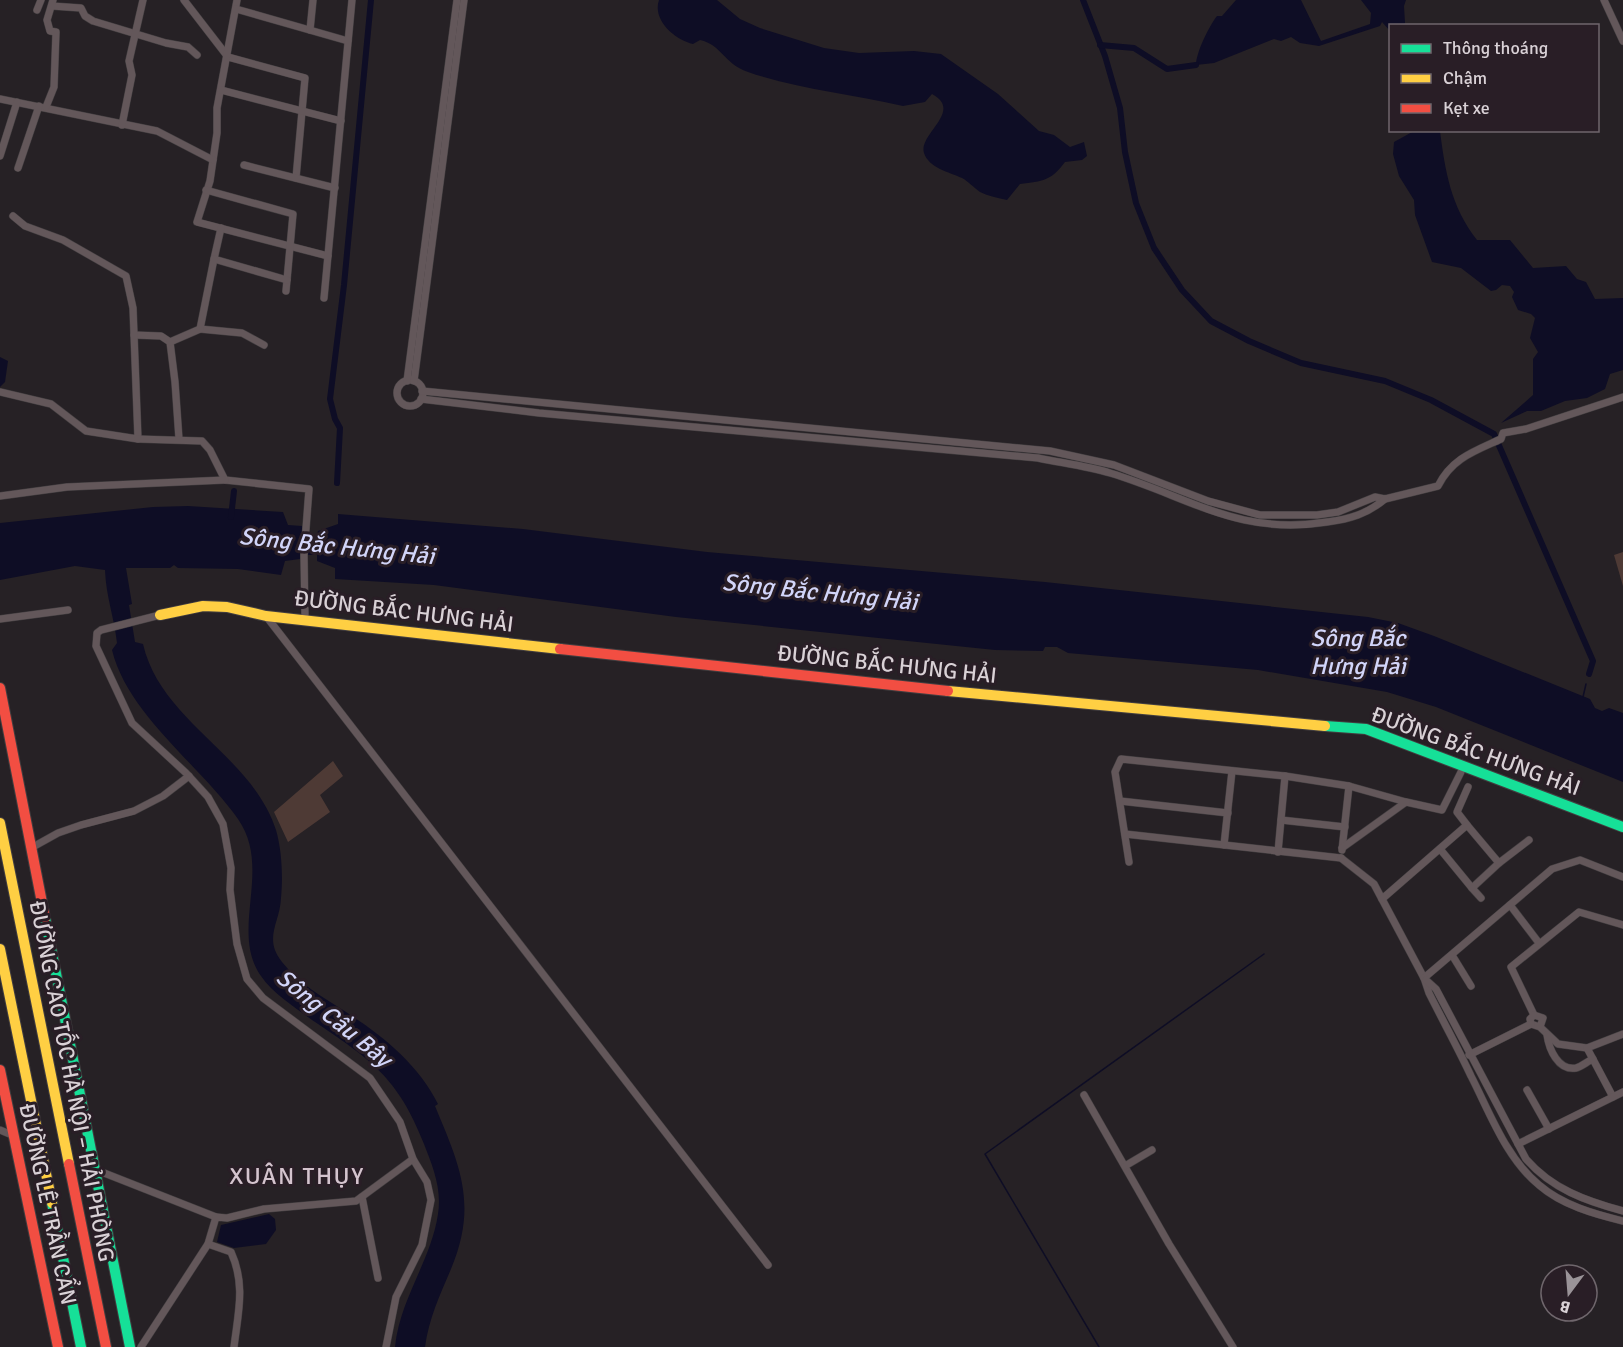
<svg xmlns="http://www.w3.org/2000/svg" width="1623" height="1347" font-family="Signika,sans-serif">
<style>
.green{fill:#4e3a35}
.water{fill:#0e0d25}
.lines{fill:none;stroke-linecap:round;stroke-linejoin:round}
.stream{stroke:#0e0d25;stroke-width:1.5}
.canal{stroke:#0e0d25;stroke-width:6}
.street-casing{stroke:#423e40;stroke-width:8}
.fast-casing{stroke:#423e40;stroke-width:12}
.slow-casing{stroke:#423e40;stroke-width:12}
.jam-casing{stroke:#423e40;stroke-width:12}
.street{stroke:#63575a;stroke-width:7}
.fast{stroke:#16e098;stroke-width:10}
.slow{stroke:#ffcf43;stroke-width:10}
.jam{stroke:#f24e42;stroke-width:10}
.labels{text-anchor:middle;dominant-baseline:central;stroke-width:6;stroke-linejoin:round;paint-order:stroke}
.street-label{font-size:22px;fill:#d9d1d6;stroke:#291e26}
.water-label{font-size:24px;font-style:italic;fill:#d2d5f9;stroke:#291e26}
.neighbourhood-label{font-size:24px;letter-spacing:1.5px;fill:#d4c4ce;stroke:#291e26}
</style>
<rect width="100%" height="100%" fill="#262125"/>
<g class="green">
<path d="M 1623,552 L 1623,586 L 1614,555 Z"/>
<path d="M 333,761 L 343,776 L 320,795 L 330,812 L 288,842 L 274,812 Z"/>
</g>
<g class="water">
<path d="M 659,0 L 717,0 L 740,19 L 760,28 L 824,48 L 859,53 L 914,51 L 941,54 L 998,94 L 1039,131 L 1054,135 L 1070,147 L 1084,142 L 1087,156 L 1082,160 L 1065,162 C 1051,181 1043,181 1020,184 L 1007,200 C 998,198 988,196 980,192 C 974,188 968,181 962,178 C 949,172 929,168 924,153 C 918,134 964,111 932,94 L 925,102 L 903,106 C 852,94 797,89 748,72 C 723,63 722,45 700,40 L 693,44 C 675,40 652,20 659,0 Z"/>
<path d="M 1236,0 L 1301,0 L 1321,41 L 1370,24 L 1371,13 L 1361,0 L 1406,0 L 1404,6 L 1405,23 L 1404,25 L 1390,26 L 1390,31 L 1382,22 L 1380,26 L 1319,46 L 1300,43 L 1291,37 L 1281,41 L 1274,39 L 1214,63 L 1196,65 C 1196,53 1209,26 1217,16 L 1222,16 Z"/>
<path d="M 1414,131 L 1440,131 C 1445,171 1451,207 1477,240 L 1510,240 L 1533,268 L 1566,266 L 1577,279 L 1586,282 L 1595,299 L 1623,298 L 1623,370 L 1610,374 L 1605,389 L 1587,398 L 1565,401 L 1541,411 L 1527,411 L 1501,423 L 1533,395 L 1533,359 L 1538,352 L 1530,338 L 1535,318 L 1531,314 L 1518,310 L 1512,297 L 1514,292 L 1510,286 L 1502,285 L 1496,290 L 1491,291 L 1461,268 L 1432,262 L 1415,215 L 1414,200 L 1399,176 L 1393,154 L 1394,142 Z"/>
<path d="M 0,357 L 8,361 L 5,382 L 0,387 Z"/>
<path d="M 188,506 L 283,512 L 288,525 L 302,526 L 302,536 L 316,538 L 318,531 L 338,524 L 338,514 L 523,529 L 707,552 L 1045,582 L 1368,617 L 1398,623 L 1434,636 L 1590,699 L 1595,708 L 1602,711 L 1609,708 L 1623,713 L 1623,782 L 1436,707 L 1387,692 L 1258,670 L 1068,653 L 1057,647 L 1045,647 L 1043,651 L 995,650 L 676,617 L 434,585 L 335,579 L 335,568 L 317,561 L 317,555 L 301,555 L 300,559 L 285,561 L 281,575 L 238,569 L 178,568 L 174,565 L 170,568 L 126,568 L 132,604 L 129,605 L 135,642 L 143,644 C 161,722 252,755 276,830 C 282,851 283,877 281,898 C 280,923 263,938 282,962 C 299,984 323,997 346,1012 C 383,1036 418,1064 438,1104 L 435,1106 C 460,1166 478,1204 451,1269 C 440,1295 429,1318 425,1347 L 395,1347 C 400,1298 431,1261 438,1214 C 442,1189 433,1167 424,1144 C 398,1077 370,1059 312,1020 C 295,1007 273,994 261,976 C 229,931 273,869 238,819 C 200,765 128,715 112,650 L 117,643 C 114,616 106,597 105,570 L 75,566 L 0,580 L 0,523 L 153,507 Z"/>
<path d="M 269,1214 L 275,1219 L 276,1230 L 266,1244 L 234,1248 L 217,1242 L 221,1225 Z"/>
</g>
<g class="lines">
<g class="stream">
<path d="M 1583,697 L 1586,684"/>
<path d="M 1099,1347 L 985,1154 L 1264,954"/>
</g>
<g class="canal">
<path d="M 1083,0 L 1105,56 L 1120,108 L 1125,152 L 1136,203 L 1154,248 L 1182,290 L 1211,321 L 1249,341 L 1301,363 L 1385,381 L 1431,400 L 1494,434 L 1593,661 L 1589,674"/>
<path d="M 1100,45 L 1134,48 L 1167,69 L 1196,65"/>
<path d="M 337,483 L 340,428 L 335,419 L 330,399 L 344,285 L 371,0"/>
<path d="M 231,517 L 234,491"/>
</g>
<defs>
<g id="street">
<path d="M 184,0 L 228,57 L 305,78 L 296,178"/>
<path d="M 237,0 L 217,108 L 217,133 L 210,181 L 197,222 L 328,256"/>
<path d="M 1604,0 L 1623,41"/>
<path d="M 52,6 L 81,8 L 85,16 L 93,21 L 166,43 L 188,47 L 197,55"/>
<path d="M 236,9 L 348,41"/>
<path d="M 37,10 L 41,0"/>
<path d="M 310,30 L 313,0"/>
<path d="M 221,90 L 341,121"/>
<path d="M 0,99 L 157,131 L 213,160"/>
<path d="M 46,107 L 54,87 L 56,32 L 50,31 L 47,20 L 53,0"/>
<path d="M 122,125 L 132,75 L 129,61 L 143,0"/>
<path d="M 0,156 L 17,102"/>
<path d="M 244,165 L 335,188"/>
<path d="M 18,168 L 39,106"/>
<path d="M 206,190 L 293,214 L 286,291"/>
<path d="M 221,228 L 214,259 L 287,280"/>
<path d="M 324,298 L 352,0"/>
<path d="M 200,329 L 242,333 L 264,345"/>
<path d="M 134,335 L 161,336 L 170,342 L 175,382 L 179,439"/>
<path d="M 170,342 L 200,329 L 214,259"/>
<circle cx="410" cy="393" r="13"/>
<path d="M 407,381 L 457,0"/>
<path d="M 414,381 L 464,0"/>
<path d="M 422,391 L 1050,451 L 1114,465 L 1208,501 L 1260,515 L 1317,515 L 1338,512 L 1375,497 L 1385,499 L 1438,486 C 1452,458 1475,451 1501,439 L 1503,433 L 1526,429 L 1623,397"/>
<path d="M 0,392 L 51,404 L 86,431 L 138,439 L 133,308 L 126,276 L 63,240 L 25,226 L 13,216"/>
<path d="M 421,399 L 539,413 L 1038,458 C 1062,463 1087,466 1110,473 C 1190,497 1238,536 1327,522 C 1350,519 1367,514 1385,499"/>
<path d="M 138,439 L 202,441 L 210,450 L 225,480 L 309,489 L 304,555 L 305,618"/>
<path d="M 0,496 L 67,487 L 225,480"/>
<path d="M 160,615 L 101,630 L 97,633 L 96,646 L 132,723 L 186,773 L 208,797 L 223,824 L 231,868 L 230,890 L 237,944 L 247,979 L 263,998 L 370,1078 L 400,1122 L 413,1159 L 427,1182 L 431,1200 L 422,1245 L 396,1297 L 386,1347"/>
<path d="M 266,616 L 768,1265"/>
<path d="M 0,619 L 68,610"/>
<path d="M 1120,801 L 1228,813"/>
<path d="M 1406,802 L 1442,810 L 1461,772"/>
<path d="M 1281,820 L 1345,827"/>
<path d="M 1467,825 L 1457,812 L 1468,787"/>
<path d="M 1125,834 L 1341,858"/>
<path d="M 1224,845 L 1232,771"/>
<path d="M 31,848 L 58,833 L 81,825 L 134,811 L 163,796 L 189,776"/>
<path d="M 1440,849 L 1472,888"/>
<path d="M 1342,850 L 1349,786"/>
<path d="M 1278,852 L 1285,776"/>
<path d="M 1341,858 L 1374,884 L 1424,978 L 1429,993 C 1443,1021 1458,1048 1471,1076 C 1490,1113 1506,1158 1539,1185 C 1562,1205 1594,1214 1623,1221"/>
<path d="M 1129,862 L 1115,772 L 1121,759 L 1285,776 L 1349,786 L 1406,802 L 1342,848"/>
<path d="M 1481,898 L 1472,888 L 1499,863"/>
<path d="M 1382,899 L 1467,825 L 1499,863 L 1529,840"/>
<path d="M 1510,905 L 1539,943"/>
<path d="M 1452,955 L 1471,986"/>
<path d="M 1424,978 L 1552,869 L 1580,860 L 1623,877"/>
<path d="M 1426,980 L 1436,989 L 1526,1159 C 1552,1189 1586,1201 1623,1211"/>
<path d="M 1534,1015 L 1511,967 L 1579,912 L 1623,925"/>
<path d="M 1540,1027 L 1543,1018 L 1534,1015 L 1530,1019 L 1531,1024 L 1540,1027 L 1558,1044 L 1587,1048"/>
<path d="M 1547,1035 C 1549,1049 1558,1071 1576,1068 C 1581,1067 1588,1061 1593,1059"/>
<path d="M 1469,1055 L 1531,1024"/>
<path d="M 1527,1090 L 1549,1129"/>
<path d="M 1084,1095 L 1169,1244 L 1233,1347"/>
<path d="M 1613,1097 L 1587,1048 L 1623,1034"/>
<path d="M 0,1130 L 12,1135"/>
<path d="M 1518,1144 L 1623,1092"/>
<path d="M 1125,1166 L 1152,1150"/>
<path d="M 94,1169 L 216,1217"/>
<path d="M 362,1197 L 378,1278"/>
<path d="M 208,1244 L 231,1252 C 246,1285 238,1313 234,1347"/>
<path d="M 141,1347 L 208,1244 L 216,1217 L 227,1218 L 264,1209 L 356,1201 L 413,1159"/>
</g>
<g id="fast">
<path d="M 1325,726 L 1366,729 L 1623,827"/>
<path d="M 45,918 L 130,1347"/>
<path d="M 52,1203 L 81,1347"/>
</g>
<g id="slow">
<path d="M 160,615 L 203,606 L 227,607 L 266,616 L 560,649"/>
<path d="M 948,691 L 1325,726"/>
<path d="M 0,823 L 69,1164"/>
<path d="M 0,949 L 52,1203"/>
</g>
<g id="jam">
<path d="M 560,649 L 948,691"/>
<path d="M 0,688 L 45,918"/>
<path d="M 0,1070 L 58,1347"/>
<path d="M 69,1164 L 106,1347"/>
</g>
</defs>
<use href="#street" class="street-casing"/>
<use href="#fast" class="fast-casing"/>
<use href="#slow" class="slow-casing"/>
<use href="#jam" class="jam-casing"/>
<use href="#street" class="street"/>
<use href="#fast" class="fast"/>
<use href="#slow" class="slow"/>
<use href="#jam" class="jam"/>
</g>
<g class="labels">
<g class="street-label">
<text transform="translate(404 611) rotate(7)">ĐƯỜNG BẮC HƯNG HẢI</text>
<text transform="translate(887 664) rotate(6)">ĐƯỜNG BẮC HƯNG HẢI</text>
<text transform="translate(1476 751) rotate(20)">ĐƯỜNG BẮC HƯNG HẢI</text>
<text transform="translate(72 1081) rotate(79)">ĐƯỜNG CAO TỐC HÀ NỘI – HẢI PHÒNG</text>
<text transform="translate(48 1204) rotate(78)">ĐƯỜNG LÊ TRẦN CẨN</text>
</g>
<g class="water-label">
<text transform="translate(337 546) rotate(6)">Sông Bắc Hưng Hải</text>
<text transform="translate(820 592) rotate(6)">Sông Bắc Hưng Hải</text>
<text x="1358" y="638">Sông Bắc<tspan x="1358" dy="28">Hưng Hải</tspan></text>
<text transform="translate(334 1018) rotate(39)">Sông Cầu Bây</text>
</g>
<g class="neighbourhood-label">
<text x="297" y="1176">XUÂN THỤY</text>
</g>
</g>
<rect x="1389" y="24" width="210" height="108" fill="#291e26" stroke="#6f666c" stroke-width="1.5"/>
<rect x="1401" y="44" width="30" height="9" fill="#16e098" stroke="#6f666c" stroke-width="1.5"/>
<text x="1443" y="54" font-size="18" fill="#d9d1d6">Thông thoáng</text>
<rect x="1401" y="74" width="30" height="9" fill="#ffcf43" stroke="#6f666c" stroke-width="1.5"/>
<text x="1443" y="84" font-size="18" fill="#d9d1d6">Chậm</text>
<rect x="1401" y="104" width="30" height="9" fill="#f24e42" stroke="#6f666c" stroke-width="1.5"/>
<text x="1443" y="114" font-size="18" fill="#d9d1d6">Kẹt xe</text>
<g transform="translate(1569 1293) rotate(196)"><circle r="28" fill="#291e26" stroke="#6f666c" stroke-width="1.5"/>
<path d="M0-4.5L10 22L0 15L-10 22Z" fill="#9a9398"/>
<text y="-9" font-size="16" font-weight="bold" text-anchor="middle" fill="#d9d1d6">B</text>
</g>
</svg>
